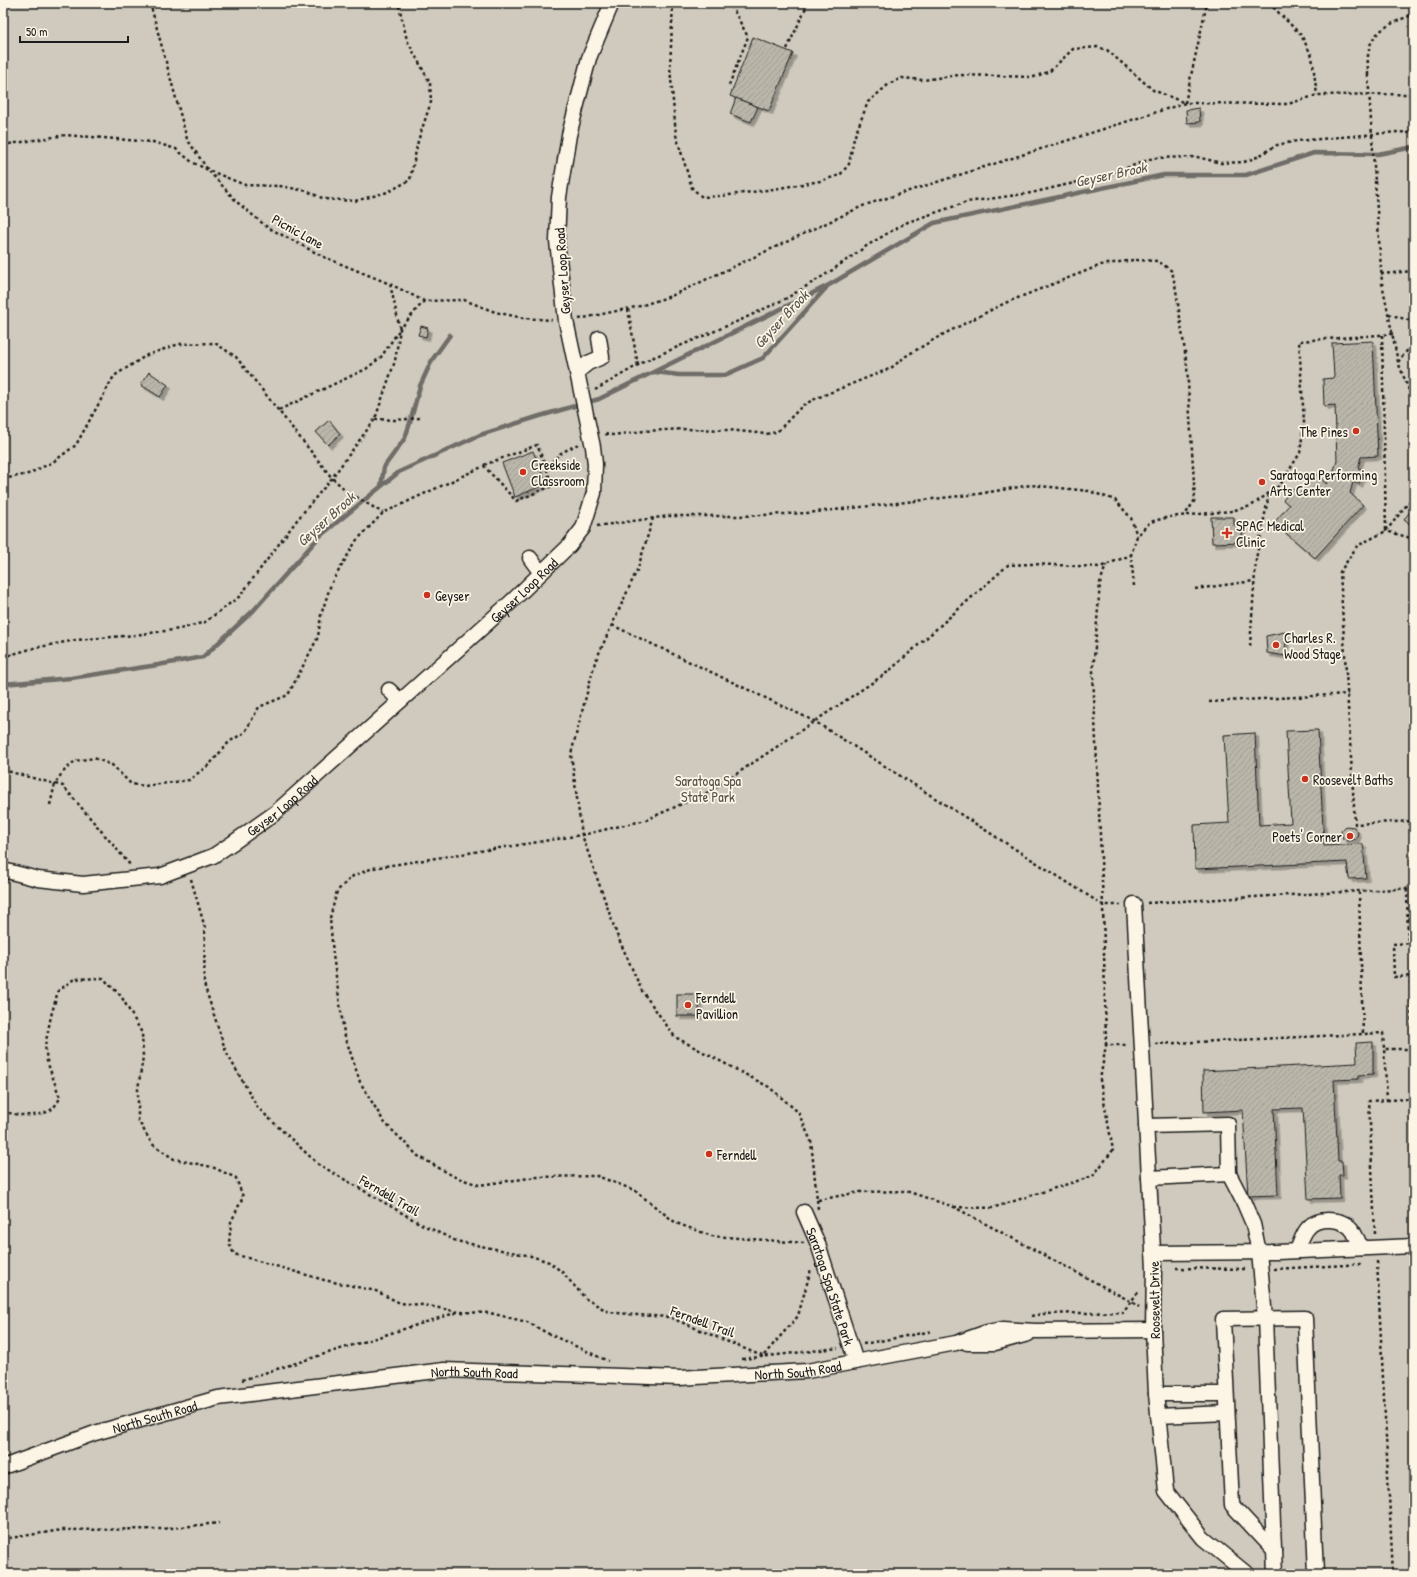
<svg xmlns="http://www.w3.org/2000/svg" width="1417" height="1577" font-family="'Patrick Hand',sans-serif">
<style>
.park{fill:#cfcabd;stroke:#76736c}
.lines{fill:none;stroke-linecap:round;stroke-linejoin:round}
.stream{stroke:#6f6c67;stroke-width:4.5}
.building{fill:url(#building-hatch);stroke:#1c1c1c;filter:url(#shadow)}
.minor-casing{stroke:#1c1c1c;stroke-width:17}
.path{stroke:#1c1c1c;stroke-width:2.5;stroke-dasharray:3 3;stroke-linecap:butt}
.minor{stroke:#fcf5e5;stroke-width:14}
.path-bridge{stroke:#1c1c1c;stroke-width:2.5;stroke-dasharray:3 3;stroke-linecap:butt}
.poi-dot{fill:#c8321e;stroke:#fcf5e5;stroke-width:1.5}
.labels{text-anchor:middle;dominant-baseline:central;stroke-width:3.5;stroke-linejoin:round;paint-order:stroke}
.street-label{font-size:14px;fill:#1c1c1c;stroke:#fcf5e5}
.poi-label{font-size:14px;fill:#1c1c1c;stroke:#fcf5e5;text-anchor:start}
.park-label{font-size:14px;fill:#52504c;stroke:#fcf5e5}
.water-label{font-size:15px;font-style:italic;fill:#5b5854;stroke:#fcf5e5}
</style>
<defs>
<pattern id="building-hatch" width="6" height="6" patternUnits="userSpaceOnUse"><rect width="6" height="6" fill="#bab6aa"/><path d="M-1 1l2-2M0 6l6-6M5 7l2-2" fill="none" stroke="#9f9c92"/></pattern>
<filter id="shadow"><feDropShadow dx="3.5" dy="3.5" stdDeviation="0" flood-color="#0004"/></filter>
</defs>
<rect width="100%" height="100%" fill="#eee8d9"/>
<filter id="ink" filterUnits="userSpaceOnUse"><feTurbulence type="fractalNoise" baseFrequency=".025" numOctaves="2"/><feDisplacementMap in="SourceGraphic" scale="8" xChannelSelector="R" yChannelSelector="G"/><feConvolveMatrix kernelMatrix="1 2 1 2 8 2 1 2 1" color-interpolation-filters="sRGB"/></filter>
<g filter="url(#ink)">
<rect class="park" x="3" y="3" width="1411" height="1571"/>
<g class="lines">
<g class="stream">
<path d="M 655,372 L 679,375 L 725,375 L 763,358 L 826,288"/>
<path d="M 381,486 L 384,467 L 405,438 L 410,423 L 420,386 L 432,360 L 450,335"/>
<path d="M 3,684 L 71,678 L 158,665 L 203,657 L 253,611 L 320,536 L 399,472 L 480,435 L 540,416 L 599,399 L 829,285 L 934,223 L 1164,175 L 1246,175 L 1314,153 L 1378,154 L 1414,147"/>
</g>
</g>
<g class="building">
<path d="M 753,37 L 793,53 L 769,111 L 730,96 Z"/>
<path d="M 736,98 L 758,107 L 751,122 L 730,114 Z"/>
<path d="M 1199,108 L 1200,122 L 1187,123 L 1186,110 Z"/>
<path d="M 421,326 L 428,328 L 426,337 L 418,335 Z"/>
<path d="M 1373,341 L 1378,456 L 1361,457 L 1358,468 L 1364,470 L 1359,484 L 1353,482 L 1350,493 L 1363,505 L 1315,558 L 1274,523 L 1289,505 L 1283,500 L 1293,489 L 1299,494 L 1317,474 L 1326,484 L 1332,476 L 1337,461 L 1335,405 L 1324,406 L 1323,379 L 1333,378 L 1334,376 L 1332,343 Z"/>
<path d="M 149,372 L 168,385 L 160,397 L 141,385 Z"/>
<path d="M 329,420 L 340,434 L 328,445 L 316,432 Z"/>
<path d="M 533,451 L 546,484 L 515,497 L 502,463 Z"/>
<path d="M 1414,507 L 1414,527 L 1404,519 Z"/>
<path d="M 1211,517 L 1234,517 L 1234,525 L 1242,525 L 1242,542 L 1212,543 Z"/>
<path d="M 1285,632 L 1286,656 L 1267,653 L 1266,636 Z"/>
<path d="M 1318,730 L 1324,846 L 1363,844 L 1366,878 L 1349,879 L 1347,862 L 1195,869 L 1194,825 L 1229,823 L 1224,735 L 1255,733 L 1259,825 L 1291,823 L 1286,731 Z"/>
<path d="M 1346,826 L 1354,827 L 1358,833 L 1356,839 L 1349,841 L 1343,839 L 1341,831 Z"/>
<rect x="677" y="994" width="22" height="22"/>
<path d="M 1373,1042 L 1373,1074 L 1359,1075 L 1358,1079 L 1334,1080 L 1338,1161 L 1342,1161 L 1343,1175 L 1339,1175 L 1340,1198 L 1308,1199 L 1303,1108 L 1274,1109 L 1278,1195 L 1248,1196 L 1243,1110 L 1204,1112 L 1203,1071 L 1357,1063 L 1356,1043 Z"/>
</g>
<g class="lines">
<defs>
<g id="minor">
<path d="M 577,372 L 588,363 L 602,357 L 599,338"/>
<path d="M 530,558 L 541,573"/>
<path d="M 389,690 L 400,701"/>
<path id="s1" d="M 3,870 L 38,879 L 83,884 L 160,876 L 213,856 L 234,842 L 275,813 L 511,602 L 569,546 L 583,528 L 594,493 L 595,464 L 593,447 L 566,321 L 557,241 L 559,197 L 569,135 L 589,58 L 612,3"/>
<path d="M 1134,904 L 1154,1268 L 1153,1330 L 1156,1394 L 1166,1491 L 1203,1538 L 1247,1574"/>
<path d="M 1146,1126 L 1228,1124 L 1229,1174 L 1149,1178"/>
<path d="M 1229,1174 L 1244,1203 L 1253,1224 L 1259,1252 L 1265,1318 L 1274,1550"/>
<path id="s2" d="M 804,1212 L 818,1244 L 856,1362"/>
<path d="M 1297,1250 C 1300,1244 1303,1233 1308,1228 C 1318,1216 1344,1218 1353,1231 C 1356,1236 1359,1242 1361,1248"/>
<path d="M 1153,1253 L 1277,1252 L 1414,1246"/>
<path d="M 967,1343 L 995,1343 L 1028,1334"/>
<path d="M 1156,1394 L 1226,1394"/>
<path d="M 1158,1416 L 1227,1413"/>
<path id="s3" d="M 3,1467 L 95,1433 L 218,1398 L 444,1370 L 680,1378 L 696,1377 L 807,1371 L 956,1343 L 987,1332 L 1003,1329 L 1035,1331 L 1153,1330"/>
<path d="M 1275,1574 L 1274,1550 L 1232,1505 L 1223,1319 L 1305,1318 L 1316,1574"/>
</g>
</defs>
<use href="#minor" class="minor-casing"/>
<g class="path">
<path d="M 150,3 L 187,139 L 208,170 L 238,203 L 267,227 L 324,257 L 390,284 L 424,301 L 464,300 L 495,312 L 523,318 L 552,320"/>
<path d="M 673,3 L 670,67 L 676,135 L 692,188 L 702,197 L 722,196 L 774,189 L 820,181 L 840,175 L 849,164 L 854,138 L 868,102 L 889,84 L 902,78 L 923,80 L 959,75 L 1034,77 L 1050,71 L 1073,49 L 1097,47 L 1107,50 L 1153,90 L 1185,103"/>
<path d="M 1269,3 L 1301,35 L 1312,56 L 1317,95"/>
<path d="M 787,49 L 808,3"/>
<path d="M 1368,75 C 1368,67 1367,58 1369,50 C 1372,29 1397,21 1414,14"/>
<path d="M 729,85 L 748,37 L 730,3"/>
<path d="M 1185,103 L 1207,3"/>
<path d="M 3,145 L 66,135 L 153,142 L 176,149 L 192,162 L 208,170 L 245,185 L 280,186 L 307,191 L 324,199 L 355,201 L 388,192 L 410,180 L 418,141 L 431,102 L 430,83 L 407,40 L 399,6 L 399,3"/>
<path d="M 1375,181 L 1382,283 L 1398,362 L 1414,403"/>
<path d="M 1381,274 L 1414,271"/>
<path d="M 628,309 L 638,366"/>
<path d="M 1389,314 L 1414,322"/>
<path d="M 579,319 L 640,306 L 671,296 L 865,205 L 1185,103 L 1288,104 L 1317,95 L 1414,94"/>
<path d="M 1382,335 L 1386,531 L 1357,546 L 1340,572 L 1355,824 L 1414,821"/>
<path d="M 1398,362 L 1414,342"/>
<path d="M 595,390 L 647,360 L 743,319 L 787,298 L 828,273 L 868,245 L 905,223 L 967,202 L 1031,193 L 1108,175 L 1153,158 L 1197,157 L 1221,163 L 1244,162 L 1257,157 L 1277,145 L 1297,141 L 1398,132 L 1414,133"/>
<path d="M 279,410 L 366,369 L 381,357 L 400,329 L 390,284"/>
<path d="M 375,419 L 395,420 L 420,418"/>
<path d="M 605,434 L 613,435 L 644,431 L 686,429 L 729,430 L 766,434 L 777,432 L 803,405 L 817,398 L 891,368 L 906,356 L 940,336 L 1005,303 L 1101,265 L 1133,260 L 1158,261 L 1172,271 L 1176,290 L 1187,366 L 1195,500 L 1185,515"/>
<path d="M 484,465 L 537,445 L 546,467"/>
<path d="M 3,479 L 28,474 L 53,462 L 76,445 L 114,376 L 147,355 L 179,344 L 215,343 L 236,357 L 332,478 L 348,492 L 383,513"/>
<path d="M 1414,496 L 1386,531 L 1414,539"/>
<path d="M 653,518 L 638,568 L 595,662 L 571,754 L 582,835 L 617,935 L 642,991 L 675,1037 L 769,1087 L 798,1112 L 811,1141 L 818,1209"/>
<path d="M 597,526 L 669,516 L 740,516 L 807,513 L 978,494 L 1031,485 L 1089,491 L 1115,500 L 1131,518 L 1137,536"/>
<path d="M 1134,586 L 1131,555 L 1137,536 L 1150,522 L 1169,517 L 1231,511 L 1251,506 L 1280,485 L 1300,453 L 1304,422 L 1299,341 L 1393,334"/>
<path d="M 1195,589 L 1254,581"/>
<path d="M 612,625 L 814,721 L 1103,905 L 1121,905"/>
<path d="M 1250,646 L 1256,559 L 1269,494"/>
<path d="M 3,657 L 34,648 L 76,640 L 135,635 L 180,629 L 205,622 L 240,596 L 297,520 L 332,478 L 375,419 L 395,361 L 400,329 L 424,301"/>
<path d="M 1209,702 L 1348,694"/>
<path d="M 3,770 L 63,786 L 131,866"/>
<path d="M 50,805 L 55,784 L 62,773 L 75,761 L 94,758 L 112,765 L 131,784 L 145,786 L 189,780 L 210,764 L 229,742 L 245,732 L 259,707 L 288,695 L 318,637 L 321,615 L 331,584 L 356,541 L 383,513 L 484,466 L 516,501 L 552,486 L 546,467 L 561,453 L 578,444"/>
<path d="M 191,879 L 205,928 L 204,984 L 226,1052 L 258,1108 L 318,1164 L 421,1224 L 456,1241 L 531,1256 L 549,1262 L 562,1272 L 586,1299 L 609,1312 L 637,1315 L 669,1317 L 762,1356"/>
<path d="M 1407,889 L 1408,943"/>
<path d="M 1359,892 L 1363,1034"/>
<path d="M 1147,903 L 1414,888"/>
<path d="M 1414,943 L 1393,944 L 1394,977 L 1414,976"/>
<path d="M 1410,976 L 1413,1049"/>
<path d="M 1155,1044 L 1383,1033 L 1384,1049 L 1414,1049"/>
<path d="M 1106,1045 L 1103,905 L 1093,672 L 1100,583 L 1106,565"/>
<path d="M 1387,1100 L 1414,1099"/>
<path d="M 3,1111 C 15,1116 41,1118 52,1109 C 55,1106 58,1102 60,1098 L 47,1061 L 45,1046 L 51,1016 L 58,991 L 74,979 L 103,978 L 121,996 L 142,1033 L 143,1057 L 138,1089 L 138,1120 L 152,1144 L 174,1159 L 212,1167 L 236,1178 L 243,1197 L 231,1222 L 229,1243 L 234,1254 L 324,1280 L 376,1291 L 400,1303 L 424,1305 L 459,1312 L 490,1313 L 527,1322 L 547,1333 L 608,1361"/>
<path d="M 818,1200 L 860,1192 L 906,1191 L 954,1207 L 1132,1302 L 1139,1307"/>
<path d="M 954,1207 L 992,1208 L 1093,1176 L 1113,1150 L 1100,1080 L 1106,1045 L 1128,1045"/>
<path d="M 1375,1234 L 1369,1101 L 1387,1100 L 1384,1049"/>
<path d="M 804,1243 L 712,1236 L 676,1223 L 634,1190 L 597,1176 L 537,1177 L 479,1185 L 455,1177 L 418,1156 L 384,1122 L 360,1082 L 344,1033 L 333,955 L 330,918 L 337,891 L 353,876 L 373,868 L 582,835 L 646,820 L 711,791 L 888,672 L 1008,565 L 1032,564 L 1100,567 L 1131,555"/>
<path d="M 1377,1261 L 1393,1574"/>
<path d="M 1176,1268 L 1247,1269"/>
<path d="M 1274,1269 L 1363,1264"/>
<path d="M 1031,1316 L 1043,1314 L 1123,1312 L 1139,1291"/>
<path d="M 863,1344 L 933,1331"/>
<path d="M 764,1355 L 798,1316 L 811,1269"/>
<path d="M 742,1359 L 838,1348"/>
<path d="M 242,1380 L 458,1312"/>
<path d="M 3,1539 L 62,1530 L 162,1529 L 219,1523"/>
<path d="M 814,1572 L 834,1572 L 840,1574"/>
</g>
<use href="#minor" class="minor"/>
<path class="path-bridge" d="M 1368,75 L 1375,181"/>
</g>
</g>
<g class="poi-dot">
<circle cx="1356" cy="431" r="4"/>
<circle cx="523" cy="472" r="4"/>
<circle cx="1262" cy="482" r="4"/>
<path d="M1225 527h4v4h4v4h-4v4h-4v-4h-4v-4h4z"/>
<circle cx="427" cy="595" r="4"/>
<circle cx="1276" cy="645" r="4"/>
<circle cx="1305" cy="779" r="4"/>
<circle cx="1350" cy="836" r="4"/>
<circle cx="688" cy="1005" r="4"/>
<circle cx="709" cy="1154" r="4"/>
</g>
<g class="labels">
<g class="street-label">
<text transform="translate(298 231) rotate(29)">Picnic Lane</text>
<text transform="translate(562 271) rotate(-94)">Geyser Loop Road</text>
<text stroke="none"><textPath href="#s1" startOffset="625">Geyser Loop Road</textPath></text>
<text stroke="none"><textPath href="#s1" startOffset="301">Geyser Loop Road</textPath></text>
<text transform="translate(390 1195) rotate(30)">Ferndell Trail</text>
<text stroke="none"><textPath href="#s2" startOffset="79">Saratoga Spa State Park</textPath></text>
<text transform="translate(1154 1300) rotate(-91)">Roosevelt Drive</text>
<text transform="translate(703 1321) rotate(20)">Ferndell Trail</text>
<text stroke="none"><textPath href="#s3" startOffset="808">North South Road</textPath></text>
<text stroke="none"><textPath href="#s3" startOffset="484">North South Road</textPath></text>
<text stroke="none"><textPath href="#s3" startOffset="160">North South Road</textPath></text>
</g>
<g class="poi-label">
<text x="1348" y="431" text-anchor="end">The Pines</text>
<text x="531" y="464">Creekside<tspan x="531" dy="16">Classroom</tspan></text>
<text x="1270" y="474">Saratoga Performing<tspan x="1270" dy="16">Arts Center</tspan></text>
<text x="1236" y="525">SPAC Medical<tspan x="1236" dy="16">Clinic</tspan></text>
<text x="435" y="595">Geyser</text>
<text x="1284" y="637">Charles R.<tspan x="1284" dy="16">Wood Stage</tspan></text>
<text x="1313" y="779">Roosevelt Baths</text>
<text x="1342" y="836" text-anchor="end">Poets' Corner</text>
<text x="696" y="997">Ferndell<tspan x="696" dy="16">Pavillion</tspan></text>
<text x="717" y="1154">Ferndell</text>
</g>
<g class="park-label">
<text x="708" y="780">Saratoga Spa<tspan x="708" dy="16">State Park</tspan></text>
</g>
<g class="water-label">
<text transform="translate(1111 174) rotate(-12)">Geyser Brook</text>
<text transform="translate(781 319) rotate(-47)">Geyser Brook</text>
<text transform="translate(326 519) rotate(-42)">Geyser Brook</text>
</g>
</g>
<rect width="1417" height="1577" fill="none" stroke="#fcf5e5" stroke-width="16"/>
<rect x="8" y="8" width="1401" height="1561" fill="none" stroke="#1c1c1c" stroke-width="1.5" filter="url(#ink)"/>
<path d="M20 36v6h108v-6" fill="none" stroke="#1c1c1c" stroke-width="2"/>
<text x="26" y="36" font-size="12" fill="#1c1c1c" stroke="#fcf5e5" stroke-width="3" paint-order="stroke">50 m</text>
</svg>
